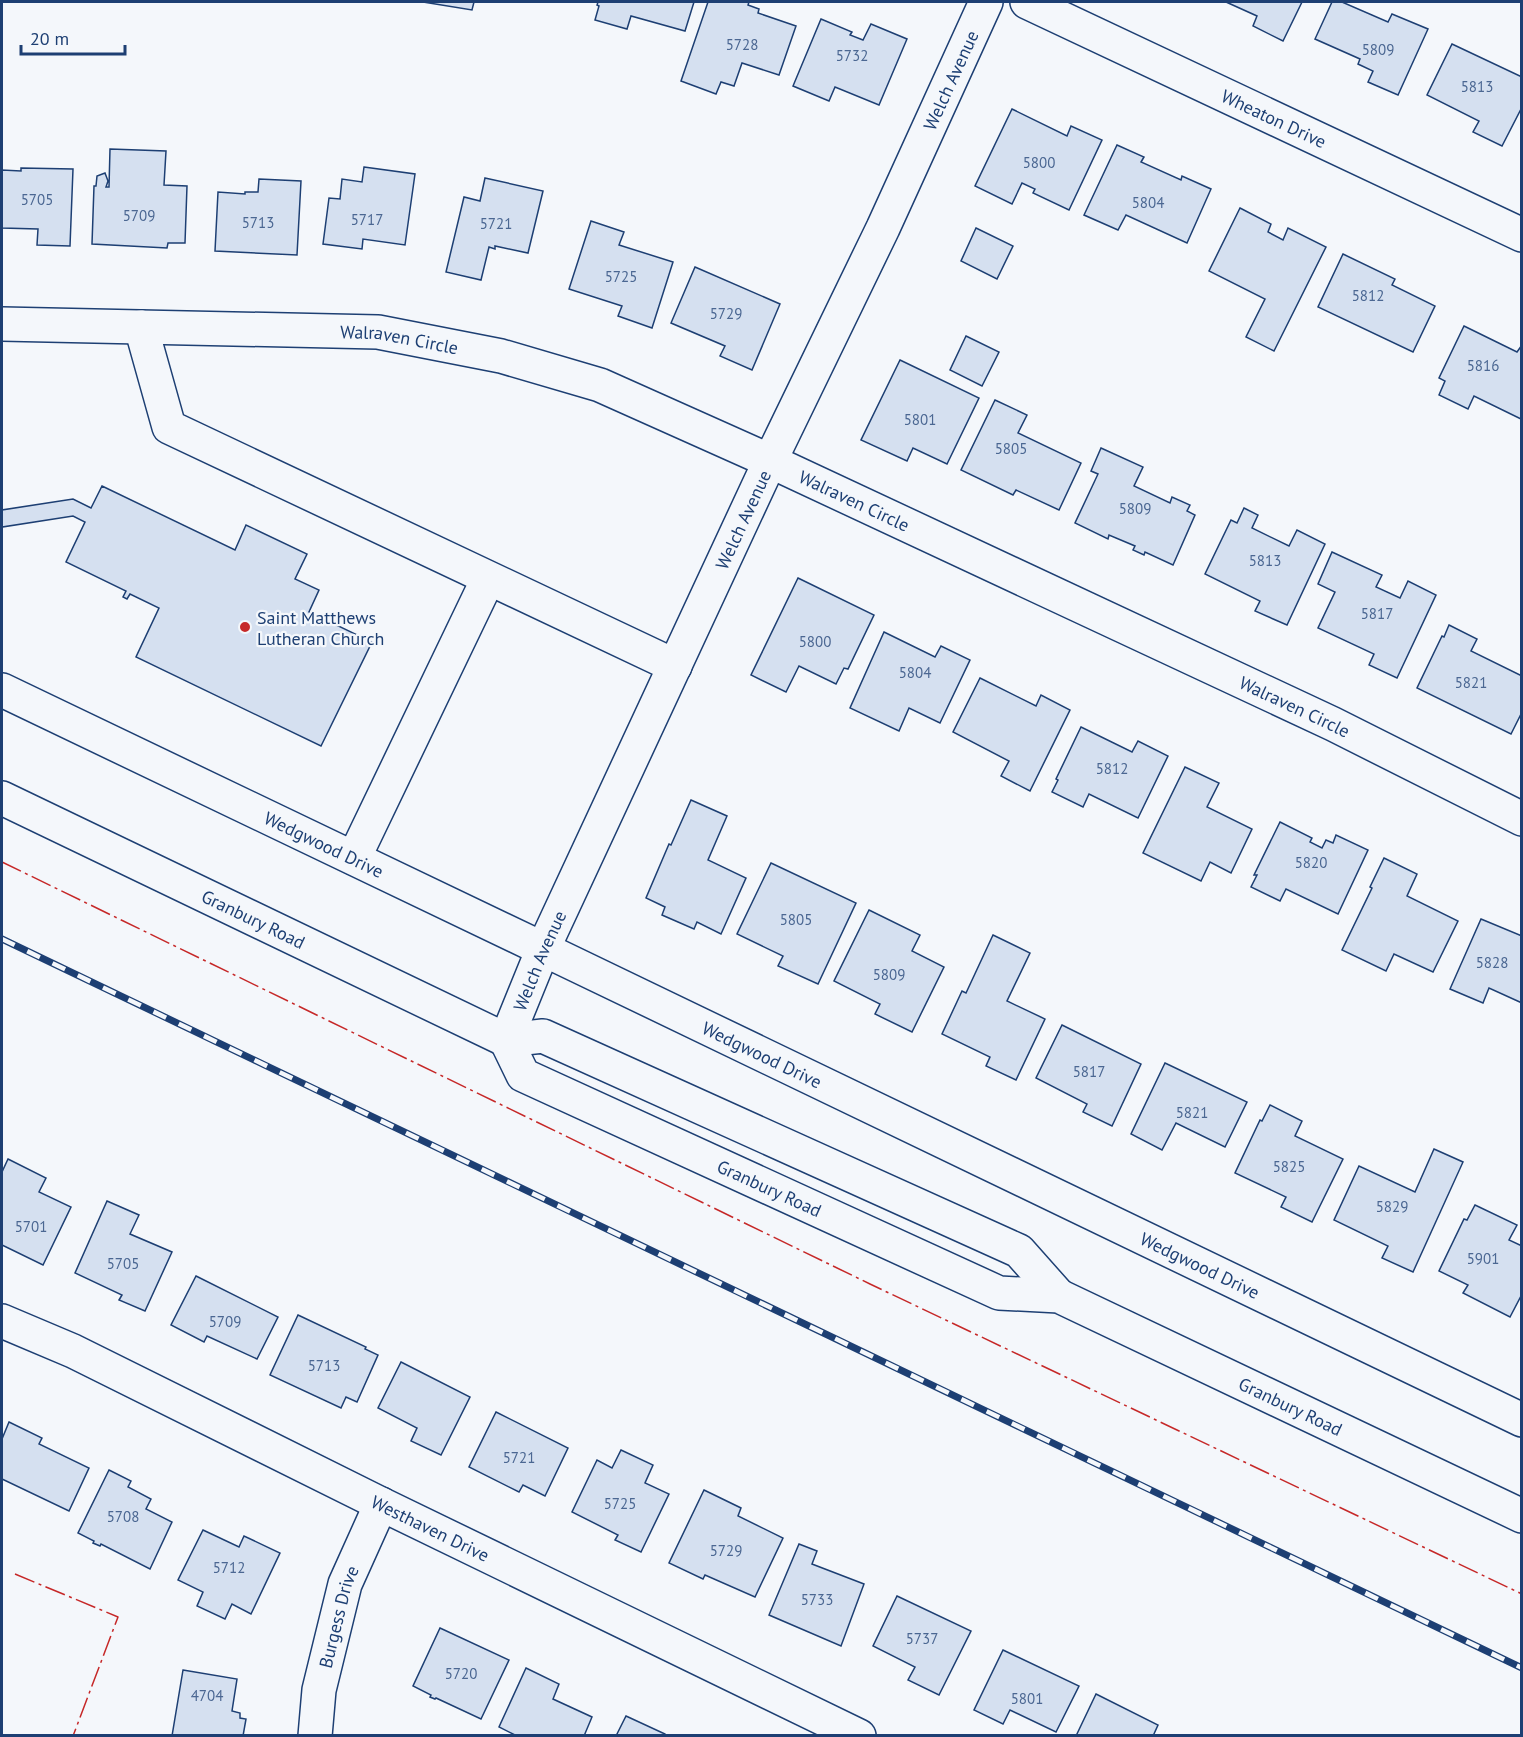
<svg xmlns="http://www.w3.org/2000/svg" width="1523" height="1737" font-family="'PT Sans',sans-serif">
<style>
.building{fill:#d5e0f0;stroke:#1d3f73;stroke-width:1.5}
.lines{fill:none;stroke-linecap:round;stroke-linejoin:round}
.minor-casing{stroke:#1d3f73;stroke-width:36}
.major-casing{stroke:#1d3f73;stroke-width:36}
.minor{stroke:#f4f7fb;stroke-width:33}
.major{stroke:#f4f7fb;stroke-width:33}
.rail-casing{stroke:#1d3f73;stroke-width:7}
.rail{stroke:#f4f7fb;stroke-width:4.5;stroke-dasharray:14;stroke-linecap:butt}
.power{stroke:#c62828;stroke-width:1.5;stroke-dasharray:21 4.5 3 4.5;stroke-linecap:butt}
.poi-dot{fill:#c62828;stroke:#f4f7fb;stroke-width:2}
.labels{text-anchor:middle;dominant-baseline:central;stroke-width:4.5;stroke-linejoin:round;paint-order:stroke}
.number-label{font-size:15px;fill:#4b6792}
.street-label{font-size:18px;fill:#1d3f73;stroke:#f4f7fb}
.poi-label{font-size:18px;fill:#1d3f73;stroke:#f4f7fb;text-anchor:start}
</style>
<rect width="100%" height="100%" fill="#f4f7fb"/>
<g class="building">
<path d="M 423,2 L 474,2 L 472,10 Z"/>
<path d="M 598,2 L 694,2 L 685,31 L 631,16 L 627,29 L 595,20 L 599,6 L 597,5 Z"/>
<path d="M 708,2 L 749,2 L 748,5 L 759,9 L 758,13 L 796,26 L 779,75 L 742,63 L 734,86 L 721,82 L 716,94 L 681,81 Z"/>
<path d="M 1226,2 L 1302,2 L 1283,41 L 1253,26 L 1257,16 Z"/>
<path d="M 1332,2 L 1342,2 L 1388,22 L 1392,14 L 1428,29 L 1398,95 L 1368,82 L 1373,71 L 1358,64 L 1360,59 L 1315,39 Z"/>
<path d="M 821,19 L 852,32 L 850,35 L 863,40 L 871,24 L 907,39 L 879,105 L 835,87 L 829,101 L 793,86 Z"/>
<path d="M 1452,44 L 1522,77 L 1522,107 L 1502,146 L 1473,132 L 1479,121 L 1427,95 Z"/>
<path d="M 1012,109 L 1067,136 L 1071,126 L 1102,140 L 1069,210 L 1033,193 L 1035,189 L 1022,183 L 1012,204 L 975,186 Z"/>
<path d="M 1117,145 L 1144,157 L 1141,162 L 1181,180 L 1182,176 L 1211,189 L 1187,243 L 1126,215 L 1118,230 L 1084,215 Z"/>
<path d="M 110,149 L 166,151 L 164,185 L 187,186 L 185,243 L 168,243 L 167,248 L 92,244 L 94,186 L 96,186 L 97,176 L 105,173 L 108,181 L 106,187 L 109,187 Z"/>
<path d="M 364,167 L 415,174 L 405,245 L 363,239 L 362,249 L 323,244 L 329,198 L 340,199 L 342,179 L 362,182 Z"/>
<path d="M 21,168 L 73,169 L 70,246 L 37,245 L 38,229 L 2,228 L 2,170 L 21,171 Z"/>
<path d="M 485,178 L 543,191 L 528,253 L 495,246 L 495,249 L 489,247 L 481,280 L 446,272 L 464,197 L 480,201 Z"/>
<path d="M 259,179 L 301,181 L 297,255 L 215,251 L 218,192 L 245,194 L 245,192 L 258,192 Z"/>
<path d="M 1240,208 L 1271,224 L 1268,232 L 1283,240 L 1288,228 L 1326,247 L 1274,351 L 1246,337 L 1265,299 L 1209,271 Z"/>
<path d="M 591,221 L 624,232 L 619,245 L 673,262 L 652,328 L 618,316 L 622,306 L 569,289 Z"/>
<path d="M 976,228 L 1013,246 L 997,279 L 961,261 Z"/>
<path d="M 1343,254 L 1395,279 L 1392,285 L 1435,306 L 1413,352 L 1318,307 Z"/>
<path d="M 695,267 L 780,304 L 752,370 L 720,356 L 725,346 L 671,323 Z"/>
<path d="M 1464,326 L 1517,352 L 1522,345 L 1521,419 L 1474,396 L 1468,409 L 1439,395 L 1445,381 L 1439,378 Z"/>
<path d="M 966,336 L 999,352 L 982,386 L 950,370 Z"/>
<path d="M 900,360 L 979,398 L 947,464 L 913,448 L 907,461 L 861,440 Z"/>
<path d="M 995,400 L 1027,415 L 1018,433 L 1081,463 L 1059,510 L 1016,490 L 1013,495 L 961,470 Z"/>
<path d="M 1101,448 L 1143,467 L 1134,486 L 1170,503 L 1172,497 L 1190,505 L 1187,511 L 1195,515 L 1173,565 L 1145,552 L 1144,555 L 1133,550 L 1135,546 L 1109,535 L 1108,539 L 1075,523 L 1098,474 L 1091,471 Z"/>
<path d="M 102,486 L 235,550 L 246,525 L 307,554 L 295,579 L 319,590 L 309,612 L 372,642 L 321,746 L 136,657 L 159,608 L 130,594 L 127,599 L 123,597 L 126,591 L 66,562 L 85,522 L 73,516 L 2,527 L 2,510 L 73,499 L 91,508 Z"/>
<path d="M 1244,508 L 1258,515 L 1252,528 L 1289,546 L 1297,530 L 1325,544 L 1287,625 L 1255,611 L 1260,601 L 1205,574 L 1231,520 L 1237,523 Z"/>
<path d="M 1332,552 L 1382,575 L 1376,587 L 1400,598 L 1408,581 L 1436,595 L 1397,678 L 1369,665 L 1374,654 L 1318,628 L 1335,592 L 1318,584 Z"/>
<path d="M 798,578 L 874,615 L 848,669 L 844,668 L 836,684 L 799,666 L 786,692 L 751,675 Z"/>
<path d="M 1449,625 L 1477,639 L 1471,651 L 1522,676 L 1522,712 L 1511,734 L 1417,688 L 1442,636 L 1444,637 Z"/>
<path d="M 884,632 L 935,657 L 941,646 L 970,660 L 940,723 L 909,708 L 899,731 L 850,708 Z"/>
<path d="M 980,678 L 1036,706 L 1041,695 L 1070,710 L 1030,791 L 1001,776 L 1009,761 L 953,732 Z"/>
<path d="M 1081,727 L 1132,752 L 1138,741 L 1168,756 L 1138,818 L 1089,794 L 1083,807 L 1052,792 L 1058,780 L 1056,779 Z"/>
<path d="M 1185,767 L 1219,783 L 1207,807 L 1252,829 L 1231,873 L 1210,862 L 1201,881 L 1143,853 Z"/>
<path d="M 691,800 L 727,816 L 708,860 L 746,878 L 721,934 L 697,922 L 694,929 L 662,915 L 665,907 L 646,898 L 669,844 L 671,845 Z"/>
<path d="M 1280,822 L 1312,838 L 1310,842 L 1322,848 L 1326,840 L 1333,843 L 1336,835 L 1368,850 L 1338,914 L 1286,889 L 1280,901 L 1251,887 L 1257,875 L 1254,875 Z"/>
<path d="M 1384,858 L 1417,874 L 1407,896 L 1458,921 L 1433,972 L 1394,954 L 1386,971 L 1342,950 L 1372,888 L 1370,887 Z"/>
<path d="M 771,863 L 856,903 L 818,984 L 778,966 L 783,956 L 737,934 Z"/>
<path d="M 869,910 L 920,935 L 912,951 L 944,967 L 912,1032 L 875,1014 L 880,1004 L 834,981 Z"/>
<path d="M 1481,919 L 1522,936 L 1522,1003 L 1489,988 L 1483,1003 L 1450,989 Z"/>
<path d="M 993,935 L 1030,953 L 1007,1001 L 1045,1019 L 1016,1080 L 986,1066 L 990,1057 L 942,1034 L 962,991 L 966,993 Z"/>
<path d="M 1062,1025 L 1141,1064 L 1112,1126 L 1083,1112 L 1087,1104 L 1036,1078 Z"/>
<path d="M 1165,1063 L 1247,1102 L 1225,1147 L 1176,1123 L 1162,1150 L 1131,1134 Z"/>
<path d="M 1270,1105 L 1302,1121 L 1295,1136 L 1343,1159 L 1312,1222 L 1281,1207 L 1286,1197 L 1235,1173 L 1260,1120 L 1262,1121 Z"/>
<path d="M 1434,1149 L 1463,1162 L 1413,1272 L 1382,1258 L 1388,1246 L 1334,1220 L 1359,1166 L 1415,1192 Z"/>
<path d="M 8,1159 L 46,1178 L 39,1192 L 71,1207 L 43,1265 L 2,1245 L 2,1172 Z"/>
<path d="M 107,1201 L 139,1215 L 130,1234 L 172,1252 L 145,1311 L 119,1300 L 122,1295 L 75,1273 Z"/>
<path d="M 1475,1205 L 1517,1225 L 1509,1240 L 1522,1246 L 1522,1294 L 1510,1317 L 1463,1293 L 1468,1285 L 1439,1271 L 1464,1219 L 1467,1220 Z"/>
<path d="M 196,1276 L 278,1317 L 257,1359 L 207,1336 L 204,1342 L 171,1325 Z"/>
<path d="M 298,1315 L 366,1347 L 365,1349 L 378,1355 L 357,1402 L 346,1397 L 341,1408 L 270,1375 Z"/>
<path d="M 401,1362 L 470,1397 L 441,1455 L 411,1441 L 417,1428 L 378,1408 Z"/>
<path d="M 496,1412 L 568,1448 L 545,1496 L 523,1485 L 519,1492 L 469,1467 Z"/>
<path d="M 9,1422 L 42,1438 L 39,1444 L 89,1468 L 69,1511 L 2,1479 L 2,1439 Z"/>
<path d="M 621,1450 L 653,1465 L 645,1483 L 669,1494 L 641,1552 L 615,1540 L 618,1535 L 572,1512 L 597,1460 L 612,1468 Z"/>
<path d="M 109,1470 L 131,1481 L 128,1487 L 151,1499 L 146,1509 L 172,1522 L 150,1569 L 101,1544 L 100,1546 L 93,1543 L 94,1541 L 78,1533 Z"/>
<path d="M 704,1490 L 741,1508 L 738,1516 L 783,1538 L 755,1597 L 705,1575 L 703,1579 L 669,1563 Z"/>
<path d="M 203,1530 L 239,1547 L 244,1536 L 280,1553 L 251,1614 L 232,1604 L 225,1619 L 197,1606 L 203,1592 L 178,1580 Z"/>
<path d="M 799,1544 L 817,1551 L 812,1564 L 864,1584 L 841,1646 L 769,1615 Z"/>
<path d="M 897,1596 L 971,1631 L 939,1695 L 908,1680 L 915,1667 L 873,1646 Z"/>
<path d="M 440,1628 L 509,1660 L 481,1719 L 436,1698 L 435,1699 L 430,1697 L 431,1695 L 413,1686 Z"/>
<path d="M 1003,1650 L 1079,1686 L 1056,1732 L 1010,1710 L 1003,1724 L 974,1710 Z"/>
<path d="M 526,1668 L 559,1684 L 553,1699 L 592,1717 L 584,1736 L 517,1736 L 499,1727 Z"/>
<path d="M 183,1670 L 237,1679 L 232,1711 L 240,1713 L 240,1718 L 246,1719 L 243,1736 L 172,1736 Z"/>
<path d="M 1096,1694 L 1158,1725 L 1153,1736 L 1076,1736 Z"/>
<path d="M 626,1716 L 665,1734 L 665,1736 L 616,1736 Z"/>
</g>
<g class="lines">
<defs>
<g id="minor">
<path id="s1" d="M 1027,2 L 1522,235"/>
<path id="s2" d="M 2,324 L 378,332 L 501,356 L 600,385 L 770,461 L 1333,724 L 1522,819"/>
<path d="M 141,327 L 169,427 L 675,666"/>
<path id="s3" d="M 2,690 L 543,949 L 1522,1420"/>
<path d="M 354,858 L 488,579"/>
<path id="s4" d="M 506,1040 L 543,949 L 770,461 L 883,228 L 986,2"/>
<path id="s5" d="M 2,1321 L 73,1351 L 381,1504 L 859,1736"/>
<path id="s6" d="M 315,1736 L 319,1690 L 345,1584 L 381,1504"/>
</g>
<g id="major">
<path id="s7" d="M 2,798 L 506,1040 L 543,1036 L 1019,1251 L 1059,1296"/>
<path id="s8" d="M 506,1040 L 523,1075 L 999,1293 L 1059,1296 L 1522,1516"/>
</g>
</defs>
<use href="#minor" class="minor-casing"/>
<use href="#major" class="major-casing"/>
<use href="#minor" class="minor"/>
<use href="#major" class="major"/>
<defs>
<path id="rail" d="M 2,939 L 1522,1668"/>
</defs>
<use href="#rail" class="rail-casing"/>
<use href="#rail" class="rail"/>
<g class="power">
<path d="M 2,862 L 870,1284 L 1522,1594"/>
<path d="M 15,1574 L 118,1617 L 73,1736"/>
</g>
</g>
<circle class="poi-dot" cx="245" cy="627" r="6"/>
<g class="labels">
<g class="number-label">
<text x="742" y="44">5728</text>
<text x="1378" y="49">5809</text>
<text x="852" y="55">5732</text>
<text x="1477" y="86">5813</text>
<text x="1039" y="162">5800</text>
<text x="37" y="199">5705</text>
<text x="1148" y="202">5804</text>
<text x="139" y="215">5709</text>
<text x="367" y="219">5717</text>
<text x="258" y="222">5713</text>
<text x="496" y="223">5721</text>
<text x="621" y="276">5725</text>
<text x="1368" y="295">5812</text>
<text x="726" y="313">5729</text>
<text x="1483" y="365">5816</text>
<text x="920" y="419">5801</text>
<text x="1011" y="448">5805</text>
<text x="1135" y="508">5809</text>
<text x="1265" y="560">5813</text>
<text x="1377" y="613">5817</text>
<text x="815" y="641">5800</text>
<text x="915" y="672">5804</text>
<text x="1471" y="682">5821</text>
<text x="1112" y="768">5812</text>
<text x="1311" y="862">5820</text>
<text x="796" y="919">5805</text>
<text x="1492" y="962">5828</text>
<text x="889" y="974">5809</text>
<text x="1089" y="1071">5817</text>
<text x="1192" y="1112">5821</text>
<text x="1289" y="1166">5825</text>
<text x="1392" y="1206">5829</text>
<text x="31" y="1226">5701</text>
<text x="1483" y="1258">5901</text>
<text x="123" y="1263">5705</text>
<text x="225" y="1321">5709</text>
<text x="324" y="1365">5713</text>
<text x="519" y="1457">5721</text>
<text x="620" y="1503">5725</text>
<text x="123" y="1516">5708</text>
<text x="726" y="1550">5729</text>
<text x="229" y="1567">5712</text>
<text x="817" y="1599">5733</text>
<text x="922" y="1638">5737</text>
<text x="461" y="1673">5720</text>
<text x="207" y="1695">4704</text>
<text x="1027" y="1698">5801</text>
</g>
<g class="street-label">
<text stroke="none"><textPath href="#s4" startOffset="1058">Welch Avenue</textPath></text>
<text stroke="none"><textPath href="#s1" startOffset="273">Wheaton Drive</textPath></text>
<text stroke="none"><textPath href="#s2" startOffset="398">Walraven Circle</textPath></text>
<text stroke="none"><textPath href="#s2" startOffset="884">Walraven Circle</textPath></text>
<text stroke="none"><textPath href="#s4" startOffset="572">Welch Avenue</textPath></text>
<text stroke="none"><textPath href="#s2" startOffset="1370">Walraven Circle</textPath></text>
<text stroke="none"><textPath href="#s3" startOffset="357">Wedgwood Drive</textPath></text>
<text stroke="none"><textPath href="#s7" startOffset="279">Granbury Road</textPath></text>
<text stroke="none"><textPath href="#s4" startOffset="86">Welch Avenue</textPath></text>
<text stroke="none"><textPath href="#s3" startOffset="843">Wedgwood Drive</textPath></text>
<text stroke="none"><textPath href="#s8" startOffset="310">Granbury Road</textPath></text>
<text stroke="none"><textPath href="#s3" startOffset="1329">Wedgwood Drive</textPath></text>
<text stroke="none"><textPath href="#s8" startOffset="879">Granbury Road</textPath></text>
<text stroke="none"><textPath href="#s5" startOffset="476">Westhaven Drive</textPath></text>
<text stroke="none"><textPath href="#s6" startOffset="122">Burgess Drive</textPath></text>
</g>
<g class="poi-label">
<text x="257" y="617">Saint Matthews<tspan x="257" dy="21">Lutheran Church</tspan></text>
</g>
</g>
<rect width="1523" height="1737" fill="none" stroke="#1d3f73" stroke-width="6"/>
<path d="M21 45v9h104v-9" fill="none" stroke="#1d3f73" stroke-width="3"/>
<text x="30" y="45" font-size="18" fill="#1d3f73" stroke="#f4f7fb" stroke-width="4.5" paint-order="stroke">20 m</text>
</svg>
